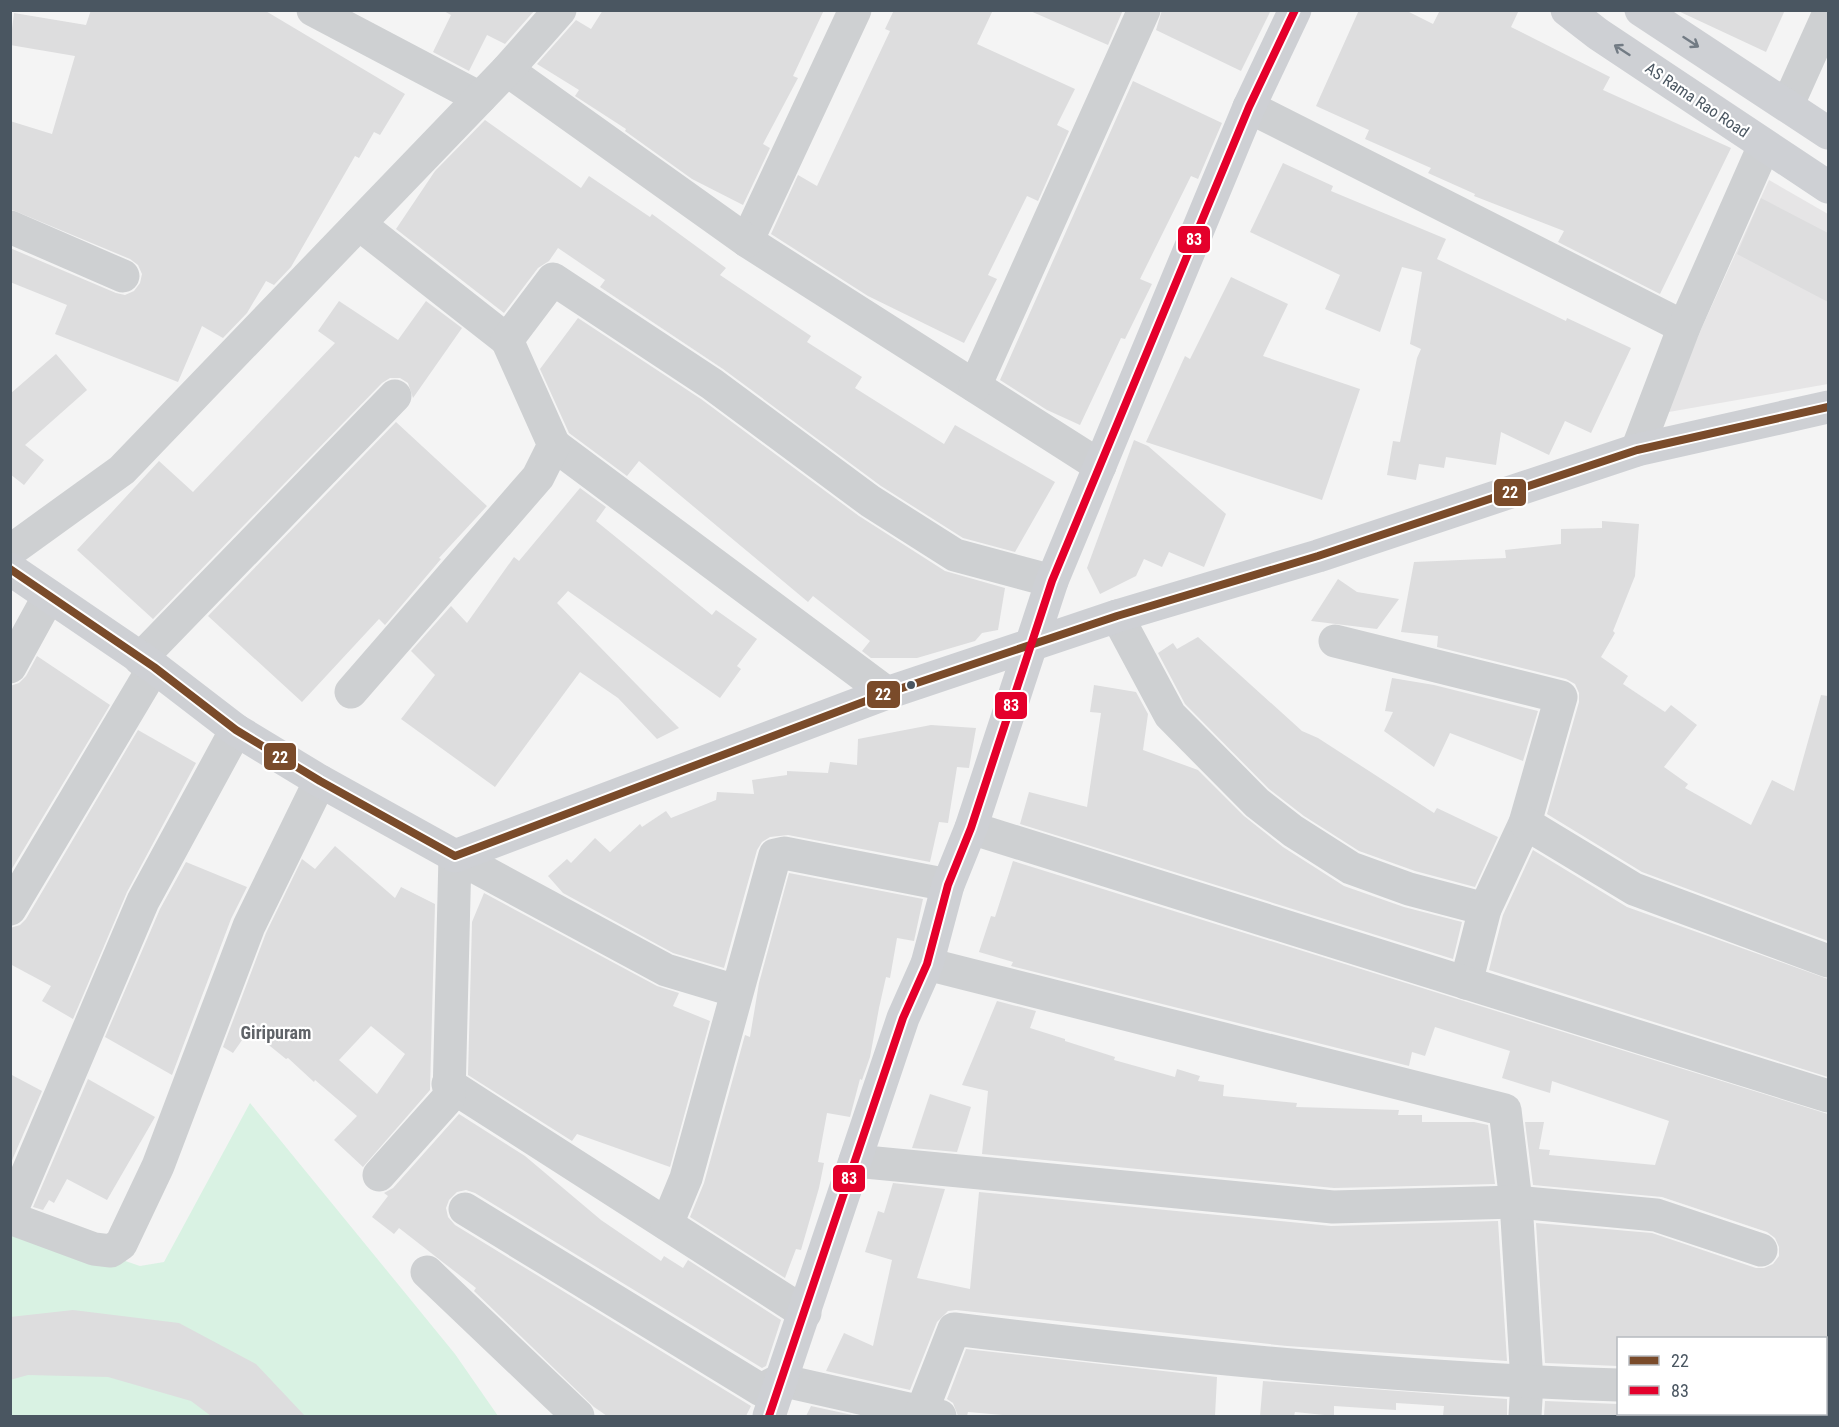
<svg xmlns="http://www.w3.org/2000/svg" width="1839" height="1427" font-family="'Roboto Condensed',sans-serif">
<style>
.education{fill:#e6e5e6}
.green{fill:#d9f2e3}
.building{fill:#ddddde;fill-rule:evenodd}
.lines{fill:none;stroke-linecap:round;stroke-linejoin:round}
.street{stroke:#ced0d2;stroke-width:33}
.secondary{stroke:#ced0d4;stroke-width:33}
.bus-1-casing{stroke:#fff;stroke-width:12}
.bus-2-casing{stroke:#fff;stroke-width:12}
.bus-1{stroke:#7a4b2a;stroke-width:8}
.bus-2{stroke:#e4002b;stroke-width:8}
.oneway{stroke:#727b84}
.bus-dot{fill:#4a5661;stroke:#fff;stroke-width:2}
.labels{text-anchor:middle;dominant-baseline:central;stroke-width:4.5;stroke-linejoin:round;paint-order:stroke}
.street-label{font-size:16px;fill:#4a5661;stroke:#fff}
.neighbourhood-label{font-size:18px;font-weight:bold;fill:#5f6368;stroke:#fff}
.line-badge{stroke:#fff;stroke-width:2}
.badge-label{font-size:16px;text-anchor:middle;font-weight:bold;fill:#fff}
</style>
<rect width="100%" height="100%" fill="#f4f4f4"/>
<path class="education" d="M 1769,180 L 1828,214 L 1828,384 L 1663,413 Z"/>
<path class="green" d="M 250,1103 L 455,1354 L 498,1416 L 11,1416 L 10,1222 L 140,1266 L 164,1262 Z"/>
<g class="building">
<path d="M 91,10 L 264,10 L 405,94 L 380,135 L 374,132 L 359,158 L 355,156 L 291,267 L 274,285 L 266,281 L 247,313 L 223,338 L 202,326 L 178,382 L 55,334 L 67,305 L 10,282 L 10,248 L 116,293 L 125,295 L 134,291 L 140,283 L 142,274 L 138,265 L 130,259 L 10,209 L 10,121 L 52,134 L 75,56 L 10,45 L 14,13 L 86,25 Z"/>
<path d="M 442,10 L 535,10 L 505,44 L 487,35 L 469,71 L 433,52 L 451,15 Z"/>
<path d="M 603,10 L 824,10 L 793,76 L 798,78 L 763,144 L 770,148 L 743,205 L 692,179 L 625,131 L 626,129 L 575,96 L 579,90 L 537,64 L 576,20 L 591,29 Z"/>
<path d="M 894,10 L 993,10 L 977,44 L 1075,89 L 1057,125 L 1069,131 L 1038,201 L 1027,196 L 988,275 L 997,279 L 964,343 L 868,296 L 771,234 L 798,175 L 817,186 L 890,31 L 885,29 Z"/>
<path d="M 1028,10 L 1123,10 L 1108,45 Z"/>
<path d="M 1162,10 L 1271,10 L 1241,71 L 1156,30 Z"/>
<path d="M 1359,10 L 1405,10 L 1433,24 L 1440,10 L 1519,10 L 1511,27 L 1610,77 L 1603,90 L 1731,148 L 1660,294 L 1558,242 L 1564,231 L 1474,196 L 1475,194 L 1428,173 L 1431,168 L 1365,139 L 1369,130 L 1316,106 Z"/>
<path d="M 1676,10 L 1785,10 L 1766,52 Z"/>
<path d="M 1133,81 L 1222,123 L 1198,179 L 1191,176 L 1140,279 L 1152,284 L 1125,339 L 1121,338 L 1080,425 L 1047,410 L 1000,380 Z"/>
<path d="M 485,120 L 581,188 L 589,176 L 650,217 L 652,214 L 726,268 L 720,275 L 811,336 L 807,342 L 862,377 L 855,388 L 944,444 L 955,425 L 1055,482 L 1015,552 L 963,538 L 881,486 L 723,369 L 600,287 L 605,280 L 558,248 L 549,261 L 538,268 L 504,313 L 396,229 L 435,171 Z"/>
<path d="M 1283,163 L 1333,186 L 1331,191 L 1446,239 L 1437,259 L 1566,321 L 1567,318 L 1631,348 L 1591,433 L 1565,421 L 1549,455 L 1501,432 L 1496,465 L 1446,457 L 1444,468 L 1419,464 L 1416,480 L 1387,475 L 1393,441 L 1400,442 L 1417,358 L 1421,349 L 1410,344 L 1422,272 L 1402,267 L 1380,332 L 1325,309 L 1340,275 L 1250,232 Z"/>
<path d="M 1761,198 L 1828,233 L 1828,302 L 1737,254 Z"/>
<path d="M 1231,277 L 1288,304 L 1263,356 L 1360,389 L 1322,500 L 1146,442 L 1185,356 L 1190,359 Z"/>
<path d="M 339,301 L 398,340 L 426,301 L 462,328 L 413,398 L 408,383 L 400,378 L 390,378 L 382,383 L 153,619 L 77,550 L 159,461 L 193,492 L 335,343 L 318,331 Z"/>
<path d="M 578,318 L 701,399 L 859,516 L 945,571 L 1005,588 L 998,630 L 982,633 L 975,641 L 917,658 L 871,658 L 862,651 L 870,641 L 813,596 L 808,602 L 639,461 L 627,476 L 569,433 L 540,369 Z"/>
<path d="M 56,354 L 87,390 L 25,445 L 44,460 L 24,485 L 10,474 L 10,394 Z"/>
<path d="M 396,422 L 487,506 L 439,558 L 441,559 L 385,625 L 379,619 L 302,702 L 208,616 Z"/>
<path d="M 1134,440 L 1148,446 L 1226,514 L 1204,567 L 1169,552 L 1162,567 L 1144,559 L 1136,576 L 1100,594 L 1087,568 Z"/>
<path d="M 580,488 L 606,507 L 596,521 L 712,615 L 716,610 L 757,639 L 737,666 L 741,669 L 720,698 L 568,591 L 557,603 L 679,728 L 657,739 L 618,698 L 580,672 L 495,787 L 401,719 L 435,675 L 411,651 L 451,606 L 467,623 L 514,557 L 519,561 Z"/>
<path d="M 1602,521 L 1639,524 L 1635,576 L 1613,631 L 1615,633 L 1601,657 L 1628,676 L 1623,684 L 1665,712 L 1671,705 L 1697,725 L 1664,767 L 1688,784 L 1685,788 L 1751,825 L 1772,780 L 1794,791 L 1821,695 L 1828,696 L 1828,941 L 1642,872 L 1547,814 L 1579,702 L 1579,693 L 1575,684 L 1566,679 L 1437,647 L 1438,636 L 1401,632 L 1414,562 L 1506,558 L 1505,550 L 1561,544 L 1561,529 L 1602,528 Z"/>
<path d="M 1338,579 L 1357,592 L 1399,599 L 1377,629 L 1311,621 Z"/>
<path d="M 1198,637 L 1302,731 L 1318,738 L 1434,813 L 1437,808 L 1498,837 L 1475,887 L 1415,871 L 1359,851 L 1304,816 L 1269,789 L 1185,704 L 1158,653 L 1173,643 L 1177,649 Z"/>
<path d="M 37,656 L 110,705 L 10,872 L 10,686 L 19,683 L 26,676 Z"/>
<path d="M 1392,678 L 1434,685 L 1538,711 L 1523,761 L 1450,733 L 1434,767 L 1384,731 L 1393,712 L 1385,711 Z"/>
<path d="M 1094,685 L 1136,692 L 1148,714 L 1143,750 L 1198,770 L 1244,816 L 1283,847 L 1344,886 L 1404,907 L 1462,922 L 1453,959 L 1020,824 L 1029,792 L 1087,807 L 1101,713 L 1090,712 Z"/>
<path d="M 931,725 L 976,728 L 969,768 L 957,767 L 948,823 L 939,822 L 930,862 L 788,835 L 770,837 L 762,842 L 757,850 L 724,968 L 673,953 L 563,893 L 548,876 L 567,859 L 571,863 L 595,838 L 610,852 L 640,824 L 642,827 L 666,811 L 671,818 L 716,800 L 717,792 L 754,794 L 752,780 L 787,775 L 787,771 L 828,773 L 830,762 L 857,765 L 858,739 Z"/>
<path d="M 138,730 L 196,763 L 127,892 L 73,1019 L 42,1001 L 51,986 L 10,964 L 10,928 L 20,925 L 26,919 Z"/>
<path d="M 335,846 L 395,898 L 401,887 L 435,904 L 430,1090 L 363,1167 L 334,1140 L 357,1116 L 315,1080 L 314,1082 L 288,1058 L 286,1059 L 254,1033 L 251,1036 L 247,1033 L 233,1053 L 223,1047 L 266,933 L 302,859 L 315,869 ZM 371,1026 L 405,1054 L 377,1094 L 339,1060 Z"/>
<path d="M 1533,850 L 1627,907 L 1828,979 L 1828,1077 L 1489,970 L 1503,915 Z"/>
<path d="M 1013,861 L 1828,1114 L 1828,1338 L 1618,1338 L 1618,1366 L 1545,1363 L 1536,1223 L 1652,1233 L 1756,1268 L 1764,1268 L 1773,1264 L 1779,1256 L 1779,1247 L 1775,1238 L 1767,1232 L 1662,1197 L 1533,1185 L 1525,1122 L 1544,1122 L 1539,1149 L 1550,1150 L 1549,1155 L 1655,1165 L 1669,1121 L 1552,1081 L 1550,1093 L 1502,1078 L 1510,1051 L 1435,1027 L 1425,1056 L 1412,1052 L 1409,1066 L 1011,966 L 1013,962 L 979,952 L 991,916 L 995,917 Z"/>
<path d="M 186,862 L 247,887 L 231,919 L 172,1075 L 105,1037 L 160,909 Z"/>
<path d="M 789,873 L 923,899 L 914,941 L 897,938 L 890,978 L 886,977 L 879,1008 L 870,1057 L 862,1080 L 860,1079 L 850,1117 L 827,1113 L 818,1162 L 824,1163 L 819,1188 L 801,1250 L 796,1249 L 785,1278 L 690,1217 L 704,1183 L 745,1035 L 750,1037 L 759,983 Z"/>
<path d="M 484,893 L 657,986 L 679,993 L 673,1006 L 710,1021 L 670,1167 L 577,1134 L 572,1141 L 468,1075 L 472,922 Z"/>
<path d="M 997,1001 L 1036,1011 L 1030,1028 L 1065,1039 L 1065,1041 L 1115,1057 L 1114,1060 L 1175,1077 L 1177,1069 L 1200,1076 L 1198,1081 L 1224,1085 L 1223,1096 L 1297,1103 L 1296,1107 L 1399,1110 L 1398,1115 L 1422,1115 L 1422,1122 L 1474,1122 L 1488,1125 L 1495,1184 L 1334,1188 L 982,1154 L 988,1091 L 962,1085 Z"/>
<path d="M 10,1074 L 42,1091 L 10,1165 Z"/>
<path d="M 88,1079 L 155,1117 L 107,1200 L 67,1179 L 54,1203 L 49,1200 L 43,1210 L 33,1207 Z"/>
<path d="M 930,1094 L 971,1107 L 957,1152 L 912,1148 Z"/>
<path d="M 459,1114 L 525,1156 L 601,1220 L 661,1261 L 664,1256 L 683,1268 L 688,1260 L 781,1320 L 766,1366 L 762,1368 L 475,1193 L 466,1190 L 457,1192 L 449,1200 L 446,1208 L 448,1217 L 455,1225 L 751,1406 L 746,1416 L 607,1416 L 594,1407 L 474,1291 L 476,1288 L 399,1228 L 394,1234 L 372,1217 L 388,1196 L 384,1193 L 393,1188 Z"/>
<path d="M 893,1183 L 945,1189 L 917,1278 L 970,1289 L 979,1192 L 1331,1226 L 1498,1221 L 1507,1361 L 1287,1346 L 956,1310 L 948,1311 L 937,1322 L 910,1390 L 826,1371 L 844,1333 L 873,1346 L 892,1260 L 865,1252 L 878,1211 L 884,1213 Z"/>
<path d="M 73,1310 L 179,1323 L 256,1364 L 305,1416 L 211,1416 L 191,1401 L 108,1377 L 28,1375 L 10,1380 L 10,1317 Z"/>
<path d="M 966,1349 L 1217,1377 L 1215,1416 L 1014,1416 L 968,1412 L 967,1416 L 958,1416 L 953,1403 L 947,1399 Z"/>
<path d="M 1263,1381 L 1507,1399 L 1507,1416 L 1443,1416 L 1444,1406 L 1396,1403 L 1396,1410 L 1334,1406 L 1334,1416 L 1295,1412 L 1294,1416 L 1260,1416 Z"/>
<path d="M 1545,1401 L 1618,1404 L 1618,1416 L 1544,1416 Z"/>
<path d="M 811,1406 L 857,1416 L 806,1416 Z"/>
</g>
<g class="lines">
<g class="street">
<path d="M 313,10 L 480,98"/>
<path d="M 855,10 L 747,241 L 1100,466"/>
<path d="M 507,70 L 747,241"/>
<path d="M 1788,104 L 1828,15"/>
<path d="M 1249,107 L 1684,327"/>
<path d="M 359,224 L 507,340"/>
<path d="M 10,227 L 123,276"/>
<path d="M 975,386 L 1144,10"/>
<path d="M 554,445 L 887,693"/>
<path d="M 1637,450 L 1684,327 L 1764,146"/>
<path d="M 10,551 L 122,470 L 507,70 L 560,10"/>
<path d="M 1117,616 L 1170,715 L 1257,803 L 1293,831 L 1351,868 L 1409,889 L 1485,909"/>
<path d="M 1335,641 L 1561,697 L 1525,823 L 1485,909 L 1466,983"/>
<path d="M 140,659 L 395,396"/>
<path d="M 10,667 L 49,596"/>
<path d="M 351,692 L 538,477 L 554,445 L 507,340 L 553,279 L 712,384 L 870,501 L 955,555 L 1052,581"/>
<path d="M 1525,823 L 1634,889 L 1828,961"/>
<path d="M 971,828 L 1828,1096"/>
<path d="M 10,909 L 154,667"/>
<path d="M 927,964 L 1505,1110 L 1516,1202 L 1527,1382 L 1525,1416"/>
<path d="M 448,1084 L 805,1313"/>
<path d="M 855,1161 L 1333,1207 L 1516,1202 L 1656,1215 L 1761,1250"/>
<path d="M 379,1175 L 449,1097 L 455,856 L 666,970 L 736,991"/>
<path d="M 465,1209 L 761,1390 L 780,1380 L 940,1416"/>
<path d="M 10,1214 L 143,901 L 236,730"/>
<path d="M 10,1218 L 94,1249 L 111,1251 L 121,1244 L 158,1166 L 249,926 L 320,781"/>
<path d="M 667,1224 L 686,1178 L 775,855 L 784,853 L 948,885"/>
<path d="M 427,1272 L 578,1416"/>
<path d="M 922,1411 L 954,1329 C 1175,1356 1396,1378 1618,1385"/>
<path d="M 1816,1414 L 1828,1416"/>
</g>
<g class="secondary">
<path d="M 1567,10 L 1598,34 L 1828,187"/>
<path d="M 1641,10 L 1828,133"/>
<path d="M 10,569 L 154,667 L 236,730 L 320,781 L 455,856 L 887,693 L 1117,616 L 1318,556 L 1637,450 L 1828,407"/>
<path d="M 769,1416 L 903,1018 L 927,964 L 948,885 L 971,828 L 1052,581 L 1249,107 L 1295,10"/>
</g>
<defs>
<path id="bus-1" d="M 10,569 L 154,667 L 236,730 L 320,781 L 455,856 L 887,693 L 1117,616 L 1318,556 L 1637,450 L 1828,407"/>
<path id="bus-2" d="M 769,1416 L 903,1018 L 927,964 L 948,885 L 971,828 L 1052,581 L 1249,107 L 1295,10"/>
</defs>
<use href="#bus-1" class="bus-1-casing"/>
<use href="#bus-2" class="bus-2-casing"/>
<use href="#bus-1" class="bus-1"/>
<use href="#bus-2" class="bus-2"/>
</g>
<defs><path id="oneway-shaft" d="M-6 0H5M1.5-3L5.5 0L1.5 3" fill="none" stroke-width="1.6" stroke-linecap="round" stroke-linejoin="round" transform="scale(1.5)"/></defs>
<g class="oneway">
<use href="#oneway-shaft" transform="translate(1691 42) rotate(33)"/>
<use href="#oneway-shaft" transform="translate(1622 50) rotate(-147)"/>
</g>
<circle class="bus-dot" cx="911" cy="685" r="5"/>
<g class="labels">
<g class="street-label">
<text transform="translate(1697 100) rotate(34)">AS Rama Rao Road</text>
</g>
<g class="neighbourhood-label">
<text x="276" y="1032">Giripuram</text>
</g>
</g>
<g class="line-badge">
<rect x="1177" y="225" width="34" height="29" rx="6" fill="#e4002b"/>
<rect x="1493" y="478" width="34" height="29" rx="6" fill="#7a4b2a"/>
<rect x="866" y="680" width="35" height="29" rx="6" fill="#7a4b2a"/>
<rect x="994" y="691" width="34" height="29" rx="6" fill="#e4002b"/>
<rect x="263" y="742" width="34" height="29" rx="6" fill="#7a4b2a"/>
<rect x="832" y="1164" width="34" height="29" rx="6" fill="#e4002b"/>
</g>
<g class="badge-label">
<text x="1194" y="245">83</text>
<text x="1510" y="498">22</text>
<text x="883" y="700">22</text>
<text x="1011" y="711">83</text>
<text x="280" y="763">22</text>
<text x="849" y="1184">83</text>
</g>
<rect width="1839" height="1427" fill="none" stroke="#4a5661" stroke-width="24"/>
<rect x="1617" y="1337" width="210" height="78" fill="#ffffff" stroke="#b7bbc0" stroke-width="1.5"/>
<rect x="1629" y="1356" width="30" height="9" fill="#7a4b2a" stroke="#b7bbc0" stroke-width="1.5"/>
<text x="1671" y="1367" font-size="18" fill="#4a5661">22</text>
<rect x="1629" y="1386" width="30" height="9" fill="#e4002b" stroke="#b7bbc0" stroke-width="1.5"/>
<text x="1671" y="1397" font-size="18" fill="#4a5661">83</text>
</svg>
